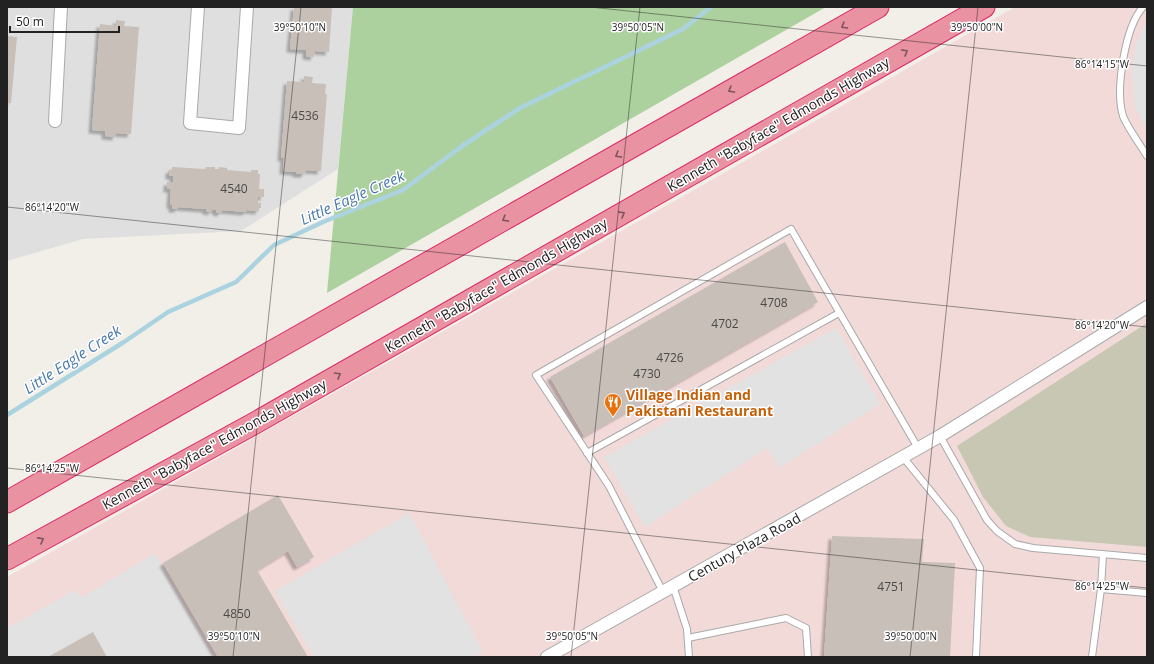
<svg xmlns="http://www.w3.org/2000/svg" width="1154" height="664" font-family="'Open Sans',sans-serif">
<style>
.residential{fill:#e0dfdf}
.commercial{fill:#f2dad9}
.construction{fill:#c7c7b4}
.forest{fill:#add19e}
.parking{fill:#e2e2e2}
.lines{fill:none;stroke-linecap:round;stroke-linejoin:round}
.stream{stroke:#aad3df;stroke-width:4.5}
.building{fill:#c7bfb8;filter:url(#shadow)}
.service-casing{stroke:#a9a9a9;stroke-width:8}
.minor-casing{stroke:#a9a9a9;stroke-width:14}
.motorway-casing{stroke:#dc2a67;stroke-width:23}
.service{stroke:#fff;stroke-width:6}
.minor{stroke:#fff;stroke-width:12}
.motorway{stroke:#e892a2;stroke-width:21}
.oneway{stroke:#7b545c}
.ticks{fill:none;stroke:#222;stroke-width:1;stroke-opacity:0.45}
.labels{text-anchor:middle;dominant-baseline:central;stroke-width:3;stroke-linejoin:round;paint-order:stroke}
.number-label{font-size:12px;fill:#4b4948}
.street-label{font-size:14px;fill:#222;stroke:#fff}
.food-label{font-size:14px;font-weight:bold;fill:#c56008;stroke:#fff;text-anchor:start}
.water-label{font-size:15px;font-style:italic;fill:#4a7aab;stroke:#fff}
.ticks-label{font-size:10px;text-anchor:middle;fill:#222;stroke:#fff;stroke-width:3;stroke-linejoin:round;paint-order:stroke}
</style>
<defs>
<filter id="shadow"><feDropShadow dx="-3.5" dy="3.5" stdDeviation="1" flood-color="#0004"/></filter>
</defs>
<rect width="100%" height="100%" fill="#f2efe9"/>
<path class="residential" d="M 7,7 L 353,7 L 338,169 L 241,231 L 83,239 L 7,261 Z"/>
<path class="commercial" d="M 1015,7 L 1147,7 L 1147,657 L 7,657 L 7,577 L 694,190 Z"/>
<path class="construction" d="M 1147,323 L 1147,547 L 1030,537 L 1006,526 L 983,497 L 957,446 Z"/>
<path class="forest" d="M 353,7 L 826,7 L 327,293 Z"/>
<g class="parking">
<path d="M 1147,19 L 1147,128 L 1135,108 L 1132,68 L 1135,47 Z"/>
<path d="M 836,328 L 880,404 L 779,468 L 767,448 L 645,527 L 604,457 Z"/>
<path d="M 409,513 L 483,652 L 473,657 L 314,657 L 275,591 Z"/>
<path d="M 155,553 L 214,657 L 7,657 L 7,628 L 75,590 L 81,598 Z"/>
</g>
<g class="lines">
<path class="stream" d="M 7,415 L 124,342 L 168,312 L 236,282 L 274,245 L 323,222 L 403,190 L 465,144 L 520,108 L 683,29 L 711,7"/>
</g>
<g class="building">
<path d="M 294,7 L 332,7 L 329,52 L 315,51 L 314,57 L 306,56 L 306,50 L 290,49 Z"/>
<path d="M 116,20 L 125,21 L 124,26 L 139,27 L 131,134 L 116,133 L 116,137 L 105,136 L 105,131 L 92,130 L 100,24 L 116,26 Z"/>
<path d="M 7,36 L 17,37 L 11,103 L 7,103 Z"/>
<path d="M 304,76 L 313,77 L 312,83 L 326,84 L 325,94 L 327,94 L 321,171 L 306,170 L 305,174 L 296,174 L 296,172 L 283,171 L 284,158 L 281,158 L 287,81 L 304,82 Z"/>
<path d="M 172,167 L 205,169 L 206,167 L 215,167 L 215,169 L 219,169 L 219,167 L 227,168 L 227,170 L 251,172 L 251,170 L 258,170 L 258,174 L 260,174 L 259,189 L 264,189 L 264,197 L 258,197 L 258,203 L 261,203 L 261,208 L 259,208 L 259,211 L 247,210 L 246,212 L 222,210 L 221,213 L 216,212 L 216,210 L 212,209 L 212,212 L 206,211 L 206,209 L 178,207 L 178,209 L 172,209 L 172,205 L 170,205 L 171,189 L 167,189 L 167,182 L 173,182 L 173,176 L 169,176 L 169,170 L 172,170 Z"/>
<path d="M 785,242 L 818,302 L 584,436 L 550,377 Z"/>
<path d="M 278,495 L 314,557 L 297,567 L 288,551 L 257,570 L 308,657 L 218,657 L 163,563 Z"/>
<path d="M 832,536 L 924,539 L 922,562 L 955,563 L 950,657 L 824,657 Z"/>
<path d="M 93,632 L 107,657 L 48,657 Z"/>
</g>
<g class="lines">
<defs>
<g id="service">
<path d="M 1143,7 C 1125,27 1115,90 1123,116 C 1126,125 1141,146 1147,156"/>
<path d="M 940,436 L 987,520 L 997,531 L 1015,544 L 1033,548 L 1147,558"/>
<path d="M 587,453 L 839,313"/>
<path d="M 903,457 L 954,520 L 980,568 L 976,657"/>
<path d="M 1103,554 L 1101,589 L 1147,593"/>
<path d="M 673,586 L 687,629 L 689,657"/>
<path d="M 663,592 L 609,486 L 536,375 L 791,229 L 918,448"/>
<path d="M 688,638 L 786,618 L 806,628 L 808,657"/>
<path d="M 1092,657 L 1101,589"/>
</g>
<g id="minor">
<path d="M 198,7 L 190,123 L 239,128 L 247,7"/>
<path d="M 55,121 L 61,7"/>
<path d="M 547,657 L 940,436 L 1147,307"/>
</g>
<g id="motorway">
<path d="M 7,502 L 878,7"/>
<path d="M 7,559 L 255,423 L 984,7"/>
</g>
</defs>
<use href="#service" class="service-casing"/>
<use href="#minor" class="minor-casing"/>
<use href="#motorway" class="motorway-casing"/>
<use href="#service" class="service"/>
<use href="#minor" class="minor"/>
<use href="#motorway" class="motorway"/>
</g>
<defs><path id="oneway-chevron" d="M-2-3.5L2.5 0L-2 3.5" fill="none" stroke-width="1.6" stroke-linecap="round" stroke-linejoin="round"/></defs>
<g class="oneway">
<use href="#oneway-chevron" transform="translate(844 26) rotate(150)"/>
<use href="#oneway-chevron" transform="translate(905 52) rotate(-30)"/>
<use href="#oneway-chevron" transform="translate(731 90) rotate(150)"/>
<use href="#oneway-chevron" transform="translate(618 155) rotate(150)"/>
<use href="#oneway-chevron" transform="translate(622 214) rotate(-30)"/>
<use href="#oneway-chevron" transform="translate(505 219) rotate(150)"/>
<use href="#oneway-chevron" transform="translate(338 375) rotate(-30)"/>
<use href="#oneway-chevron" transform="translate(41 540) rotate(-29)"/>
</g>
<path class="ticks" d="M 590,7 L 1147,66M 7,207 L 1147,327M 7,468 L 1147,588M 233,657 L 301,7M 571,657 L 640,7M 910,657 L 978,7"/>
<defs>
<symbol id="restaurant-pin" viewBox="-11 -11 22 30"><path d="M0 17L-7.5 6A9.5 9.5 0 1 1 7.5 6Z" fill="#e8710a" stroke="#fff"/><path d="M-5-6h1v4h1v-4h1v4h1v-4h1v5L-1.5 .5V6h-2V.5L-5-1ZM5-6V6H3V1.5H1.5Q1.5-4 5-6Z" fill="#fff"/></symbol>
</defs>
<g fill-rule="evenodd">
<use href="#restaurant-pin" x="603" y="392" width="20" height="27"/>
</g>
<g class="labels">
<g class="number-label">
<text x="305" y="115">4536</text>
<text x="234" y="188">4540</text>
<text x="774" y="302">4708</text>
<text x="725" y="323">4702</text>
<text x="670" y="357">4726</text>
<text x="647" y="373">4730</text>
<text x="891" y="586">4751</text>
<text x="237" y="613">4850</text>
</g>
<g class="street-label">
<text transform="translate(778 124) rotate(-30)">Kenneth "Babyface" Edmonds Highway</text>
<text transform="translate(496 285) rotate(-30)">Kenneth "Babyface" Edmonds Highway</text>
<text transform="translate(214 444) rotate(-29)">Kenneth "Babyface" Edmonds Highway</text>
<text transform="translate(744 547) rotate(-29)">Century Plaza Road</text>
</g>
<g class="food-label">
<text x="626" y="394">Village Indian and<tspan x="626" dy="16">Pakistani Restaurant</tspan></text>
</g>
<g class="water-label">
<text transform="translate(352 197) rotate(-24)">Little Eagle Creek</text>
<text transform="translate(72 359) rotate(-33)">Little Eagle Creek</text>
</g>
</g>
<g class="ticks-label">
<text x="300" y="31">39°50'10"N</text>
<text x="638" y="31">39°50'05"N</text>
<text x="977" y="31">39°50'00"N</text>
<text x="1102" y="68">86°14'15"W</text>
<text x="52" y="211">86°14'20"W</text>
<text x="1102" y="329">86°14'20"W</text>
<text x="52" y="472">86°14'25"W</text>
<text x="1102" y="590">86°14'25"W</text>
<text x="234" y="640">39°50'10"N</text>
<text x="572" y="640">39°50'05"N</text>
<text x="911" y="640">39°50'00"N</text>
</g>
<rect width="1154" height="664" fill="none" stroke="#222222" stroke-width="16"/>
<path d="M10 26v6h109v-6" fill="none" stroke="#222222" stroke-width="2"/>
<text x="16" y="26" font-size="12" fill="#222222" stroke="#ffffff" stroke-width="3" paint-order="stroke">50 m</text>
</svg>
